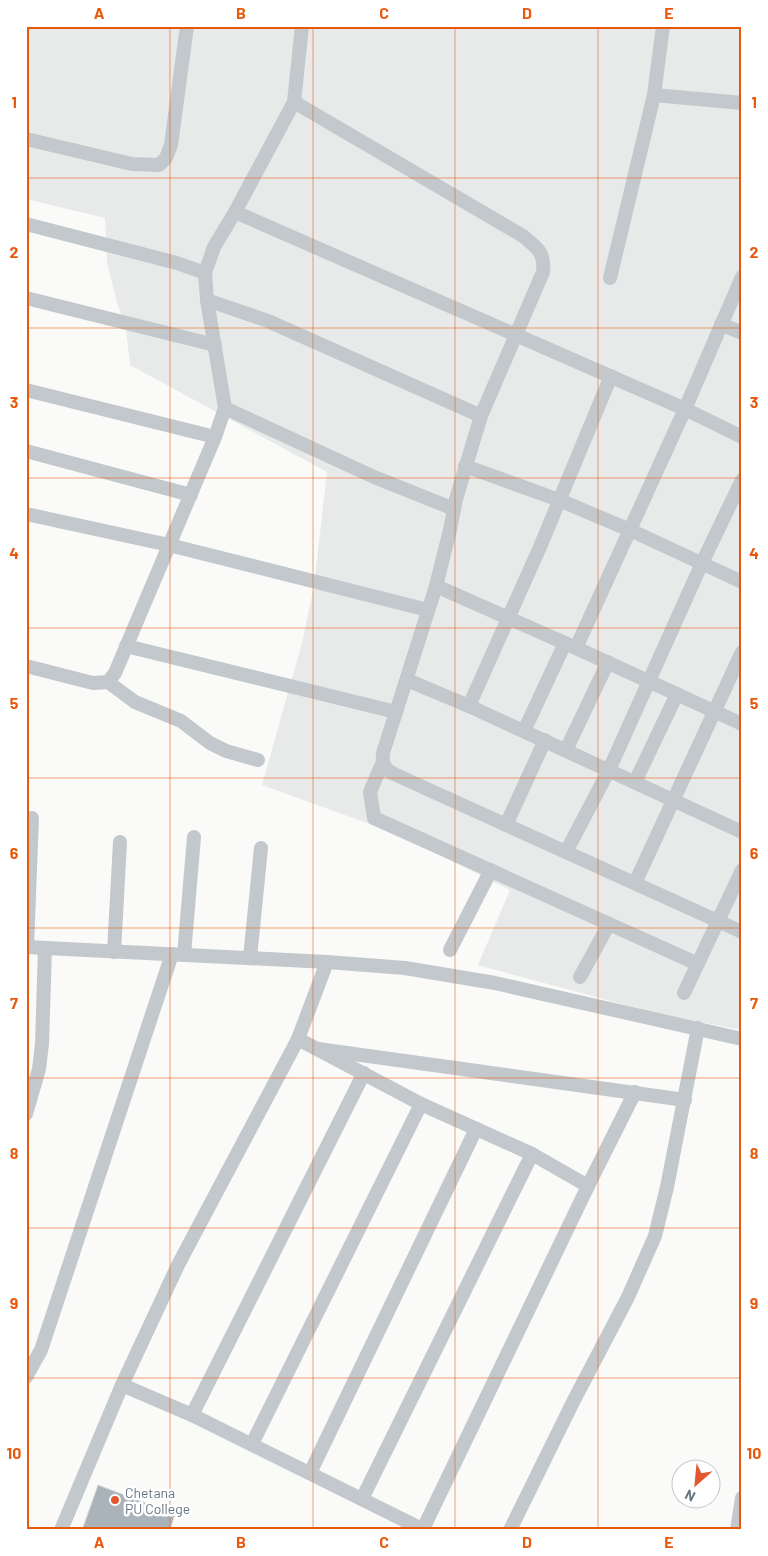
<svg xmlns="http://www.w3.org/2000/svg" width="768" height="1556" font-family="Barlow,sans-serif">
<style>
.built{fill:#e8e9e9}
.building{fill:#aab3b9;stroke:#dcdcda}
.lines{fill:none;stroke-linecap:round;stroke-linejoin:round}
.minor{stroke:#c3c8cc;stroke-width:14}
.grid{fill:none;stroke:#e8590c;stroke-width:1;stroke-opacity:0.55}
.poi-dot{fill:#e4572e;stroke:#fff;stroke-width:2}
.labels{text-anchor:middle;dominant-baseline:central;stroke-width:5;stroke-linejoin:round;paint-order:stroke}
.poi-label{font-size:14px;fill:#657683;stroke:#fff;text-anchor:start}
.neatline{fill:none;stroke:#e8590c;stroke-width:2}
.grid-label{font-size:16px;text-anchor:middle;font-weight:bold;fill:#e8590c}
</style>
<rect width="100%" height="100%" fill="#fafaf8"/>
<path class="built" d="M 26,26 L 742,26 L 742,1030 L 655,1013 L 478,965 L 510,890 L 400,835 L 262,785 L 302,643 L 314,586 L 327,472 L 130,365 L 126,329 L 116,299 L 107,262 L 105,218 L 26,199 Z"/>
<path class="building" d="M 98,1485 L 175,1514 L 170,1530 L 82,1530 Z"/>
<g class="lines">
<g class="minor">
<path d="M 654,95 L 742,103"/>
<path d="M 294,102 L 523,236 C 537,248 545,252 543,272 L 481,416 L 456,499 L 450,530 L 436,586 L 383,753 C 382,764 384,769 394,774 L 742,932"/>
<path d="M 26,139 L 132,164 L 159,165 L 166,158 L 171,145 L 187,26"/>
<path d="M 235,212 L 685,409 L 742,437"/>
<path d="M 26,224 L 177,263 L 205,273 L 207,300 L 225,408 L 215,437 L 115,673 L 108,682 L 93,683 L 26,666"/>
<path d="M 205,273 L 214,247 L 235,212 L 294,102 L 302,26"/>
<path d="M 610,278 L 654,95 L 663,26"/>
<path d="M 26,298 L 215,345"/>
<path d="M 207,300 L 268,321 L 481,416"/>
<path d="M 721,324 L 742,333"/>
<path d="M 26,390 L 215,437"/>
<path d="M 225,408 L 374,477 L 454,509"/>
<path d="M 26,451 L 191,495"/>
<path d="M 465,466 L 559,500 L 630,530 L 742,582"/>
<path d="M 26,514 L 169,545 L 428,610"/>
<path d="M 436,586 L 576,648 L 742,724"/>
<path d="M 126,646 L 396,712"/>
<path d="M 576,648 L 685,409 L 742,277"/>
<path d="M 407,680 L 469,706 L 742,832"/>
<path d="M 108,682 L 135,702 L 181,721 L 210,743 L 226,751 L 258,760"/>
<path d="M 469,706 L 540,547 L 611,376"/>
<path d="M 524,731 L 565,643"/>
<path d="M 566,750 L 608,662"/>
<path d="M 382,764 L 370,792 L 374,818 L 698,964"/>
<path d="M 635,782 L 677,694"/>
<path d="M 506,825 L 545,740"/>
<path d="M 566,852 L 609,770 L 702,563 L 742,480"/>
<path d="M 635,883 L 742,652"/>
<path d="M 26,947 L 327,962 L 405,968 L 495,983 L 742,1039"/>
<path d="M 27,947 L 32,818"/>
<path d="M 450,950 L 491,870"/>
<path d="M 114,952 L 120,842"/>
<path d="M 184,955 L 194,837"/>
<path d="M 250,958 L 261,848"/>
<path d="M 580,977 L 609,924"/>
<path d="M 684,993 L 742,870"/>
<path d="M 298,1039 L 421,1104 L 532,1154 L 588,1186"/>
<path d="M 318,1049 L 685,1100"/>
<path d="M 26,1114 L 39,1069 L 42,1044 L 45,948"/>
<path d="M 26,1377 L 41,1350 L 172,954"/>
<path d="M 122,1385 L 192,1415 L 424,1530"/>
<path d="M 192,1415 L 364,1073"/>
<path d="M 252,1444 L 421,1104"/>
<path d="M 310,1473 L 476,1129"/>
<path d="M 362,1499 L 532,1154"/>
<path d="M 423,1529 L 588,1186 L 635,1092"/>
<path d="M 61,1530 L 122,1385 L 178,1265 L 298,1039 L 327,962"/>
<path d="M 510,1530 L 573,1402 L 628,1297 L 655,1236 L 667,1187 L 698,1028"/>
<path d="M 737,1530 L 742,1498"/>
</g>
</g>
<path class="grid" d="M 170,26 L 170,1530M 313,26 L 313,1530M 455,26 L 455,1530M 598,26 L 598,1530M 26,178 L 742,178M 26,328 L 742,328M 26,478 L 742,478M 26,628 L 742,628M 26,778 L 742,778M 26,928 L 742,928M 26,1078 L 742,1078M 26,1228 L 742,1228M 26,1378 L 742,1378"/>
<circle class="poi-dot" cx="115" cy="1500" r="5"/>
<g class="labels">
<g class="poi-label">
<text x="125" y="1492">Chetana<tspan x="125" dy="16">PU College</tspan></text>
</g>
</g>
<rect width="768" height="1556" fill="none" stroke="#ffffff" stroke-width="55"/>
<g transform="translate(696 1484) rotate(207)"><circle r="24" fill="#ffffff" stroke="#c1c8cd"/>
<path d="M0-4L9 19L0 12L-9 19Z" fill="#e4572e"/>
<text y="-8" font-size="14" font-weight="bold" text-anchor="middle" fill="#657683">N</text>
</g>
<rect x="28" y="28" width="712" height="1500" class="neatline"/>
<g class="grid-label">
<text x="99" y="19">A</text>
<text x="241" y="19">B</text>
<text x="384" y="19">C</text>
<text x="527" y="19">D</text>
<text x="669" y="19">E</text>
<text x="14" y="108">1</text>
<text x="754" y="108">1</text>
<text x="14" y="258">2</text>
<text x="754" y="258">2</text>
<text x="14" y="408">3</text>
<text x="754" y="408">3</text>
<text x="14" y="559">4</text>
<text x="754" y="559">4</text>
<text x="14" y="709">5</text>
<text x="754" y="709">5</text>
<text x="14" y="859">6</text>
<text x="754" y="859">6</text>
<text x="14" y="1009">7</text>
<text x="754" y="1009">7</text>
<text x="14" y="1159">8</text>
<text x="754" y="1159">8</text>
<text x="14" y="1309">9</text>
<text x="754" y="1309">9</text>
<text x="14" y="1459">10</text>
<text x="754" y="1459">10</text>
<text x="99" y="1548">A</text>
<text x="241" y="1548">B</text>
<text x="384" y="1548">C</text>
<text x="527" y="1548">D</text>
<text x="669" y="1548">E</text>
</g>
</svg>
